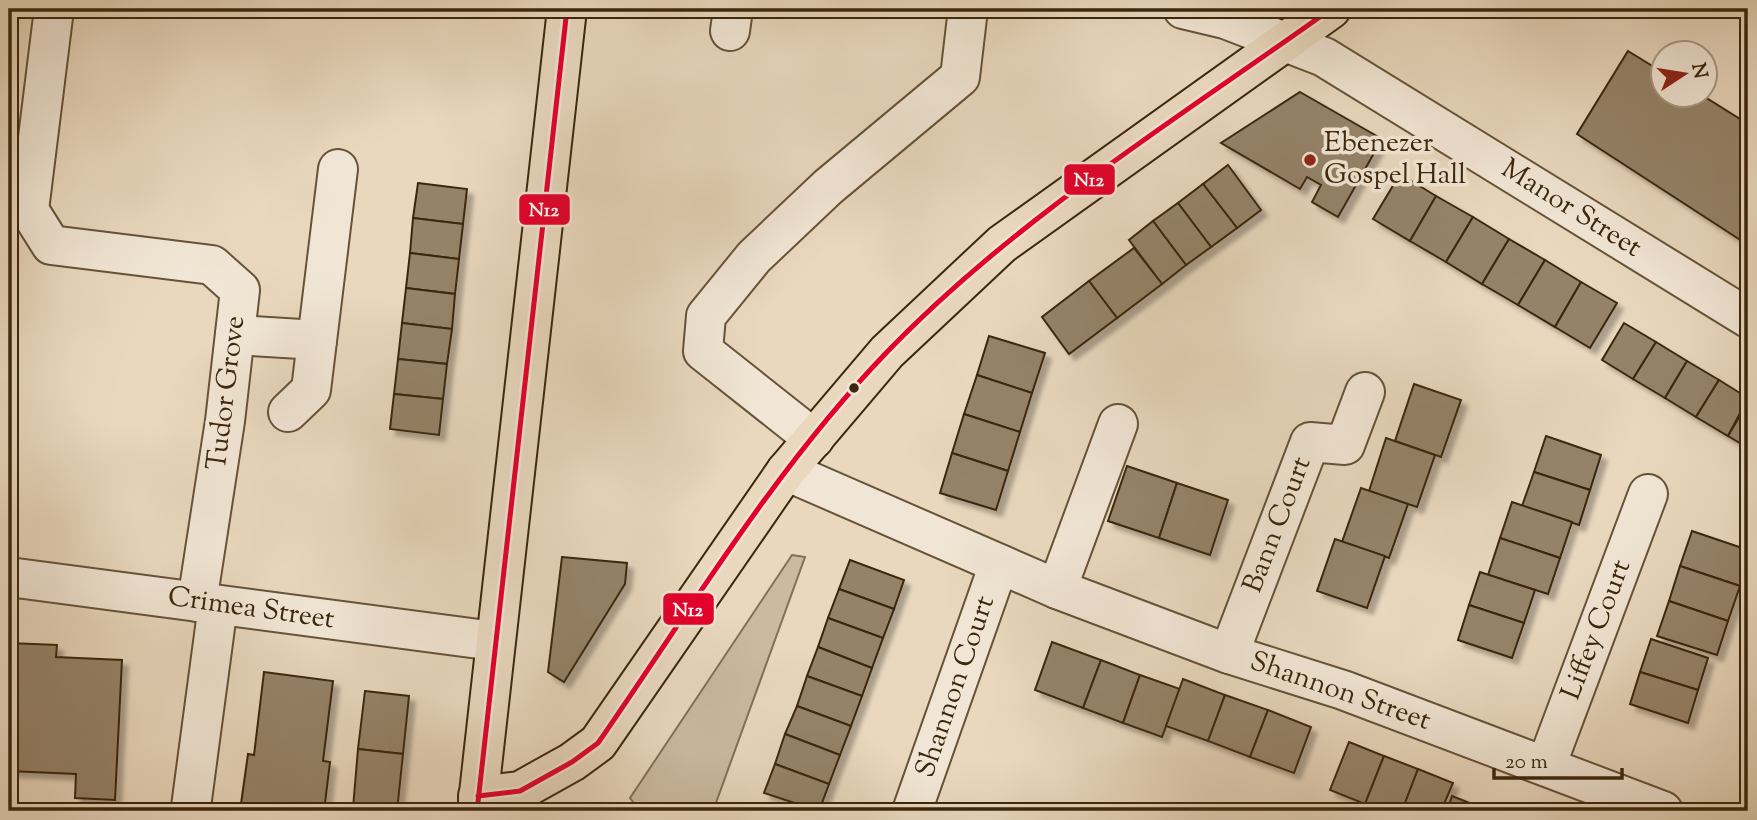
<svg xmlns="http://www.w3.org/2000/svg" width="1757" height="820" font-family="'Sorts Mill Goudy',serif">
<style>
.green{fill:#cbbaa0;stroke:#837056;stroke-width:2}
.building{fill:#958369;stroke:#3b270c;stroke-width:2;filter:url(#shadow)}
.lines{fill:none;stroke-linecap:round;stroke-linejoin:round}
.minor-casing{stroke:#665338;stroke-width:42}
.major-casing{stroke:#3b270c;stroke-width:42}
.minor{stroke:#f1e6d5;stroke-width:38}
.major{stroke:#e9d8be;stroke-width:38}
.bus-1-casing{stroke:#f1e6d5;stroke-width:10}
.bus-1{stroke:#e4002b;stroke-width:5}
.poi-dot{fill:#8f2418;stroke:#f1e6d5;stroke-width:2.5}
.bus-dot{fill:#3b270c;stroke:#f1e6d5;stroke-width:2.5}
.labels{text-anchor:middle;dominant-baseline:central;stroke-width:7;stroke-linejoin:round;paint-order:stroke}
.poi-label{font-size:28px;fill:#3b270c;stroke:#f1e6d5;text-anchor:start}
.street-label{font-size:28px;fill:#3b270c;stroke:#f1e6d5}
.line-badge{stroke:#f1e6d5;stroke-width:2.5}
.badge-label{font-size:19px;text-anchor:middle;font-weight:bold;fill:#fff}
</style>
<defs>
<filter id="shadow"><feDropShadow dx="6" dy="6" stdDeviation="2" flood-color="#0004"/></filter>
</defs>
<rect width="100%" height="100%" fill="#e9d8be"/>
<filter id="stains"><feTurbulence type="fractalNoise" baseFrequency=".00286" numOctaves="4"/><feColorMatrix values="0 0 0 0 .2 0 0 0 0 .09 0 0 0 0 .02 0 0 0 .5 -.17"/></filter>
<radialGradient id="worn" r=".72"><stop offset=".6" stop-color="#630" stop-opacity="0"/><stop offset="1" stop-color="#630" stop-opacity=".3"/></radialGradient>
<path class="green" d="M 792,555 L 805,557 L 713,811 L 640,811 L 630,798 Z"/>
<g class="building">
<path d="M 1628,51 L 1662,72 L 1662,94 L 1700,94 L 1748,124 L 1748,245 L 1577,134 Z"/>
<path d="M 1300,92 L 1382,139 L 1338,217 L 1312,202 L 1321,185 L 1307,177 L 1300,189 L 1221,143 Z"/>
<path d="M 1228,165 L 1261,210 L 1237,228 L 1203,184 Z"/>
<path d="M 1400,174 L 1436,196 L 1410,241 L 1373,219 Z"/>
<path d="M 418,183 L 467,189 L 463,224 L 413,218 Z"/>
<path d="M 1203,184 L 1237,228 L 1211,247 L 1178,203 Z"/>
<path d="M 1436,196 L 1473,217 L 1446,262 L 1410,241 Z"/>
<path d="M 1178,203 L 1211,247 L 1186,265 L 1153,221 Z"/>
<path d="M 1473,217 L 1509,239 L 1482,284 L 1446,262 Z"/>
<path d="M 413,218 L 463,224 L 459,259 L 410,253 Z"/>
<path d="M 1153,221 L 1186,265 L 1162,284 L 1129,240 Z"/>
<path d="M 1509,239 L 1545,260 L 1518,305 L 1482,284 Z"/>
<path d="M 1134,248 L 1162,284 L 1117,318 L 1089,281 Z"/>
<path d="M 410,253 L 459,259 L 455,294 L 406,288 Z"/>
<path d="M 1545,260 L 1581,282 L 1555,327 L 1518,305 Z"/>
<path d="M 1089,281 L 1117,318 L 1069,354 L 1042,317 Z"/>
<path d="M 1581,282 L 1617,303 L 1590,348 L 1555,327 Z"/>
<path d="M 406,288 L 455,294 L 452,329 L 402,323 Z"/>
<path d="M 402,323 L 452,329 L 447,364 L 398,359 Z"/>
<path d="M 1624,323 L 1656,342 L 1633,379 L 1602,360 Z"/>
<path d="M 989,336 L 1045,353 L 1032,393 L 977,375 Z"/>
<path d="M 1656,342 L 1687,361 L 1665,398 L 1633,379 Z"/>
<path d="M 398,359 L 447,364 L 443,399 L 394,394 Z"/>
<path d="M 1687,361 L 1719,380 L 1696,417 L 1665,398 Z"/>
<path d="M 977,375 L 1032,393 L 1020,432 L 964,414 Z"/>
<path d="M 1719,380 L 1748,398 L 1728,436 L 1696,417 Z"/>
<path d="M 1414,384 L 1461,400 L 1441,457 L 1395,441 Z"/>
<path d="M 394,394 L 443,399 L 439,435 L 390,429 Z"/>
<path d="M 1748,402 L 1748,448 L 1728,436 Z"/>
<path d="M 964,414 L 1020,432 L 1008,471 L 952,453 Z"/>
<path d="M 1546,436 L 1601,455 L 1590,490 L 1534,472 Z"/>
<path d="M 1386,438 L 1435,455 L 1417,507 L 1369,491 Z"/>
<path d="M 952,453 L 1008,471 L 996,510 L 940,493 Z"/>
<path d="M 1127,466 L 1177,483 L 1159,538 L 1108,521 Z"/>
<path d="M 1534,472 L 1590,490 L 1579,525 L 1522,506 Z"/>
<path d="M 1177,483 L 1228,500 L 1210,555 L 1159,538 Z"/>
<path d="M 1361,488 L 1408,504 L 1389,558 L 1342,542 Z"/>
<path d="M 1512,502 L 1572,522 L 1560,558 L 1500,538 Z"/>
<path d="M 1692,531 L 1748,550 L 1740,586 L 1680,566 Z"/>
<path d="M 1500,538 L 1560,558 L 1548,594 L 1488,575 Z"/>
<path d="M 1335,539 L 1385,556 L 1367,608 L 1317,591 Z"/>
<path d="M 562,557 L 627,563 L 625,584 L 564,682 L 548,672 Z"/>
<path d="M 850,560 L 904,580 L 894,609 L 839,589 Z"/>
<path d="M 1680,566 L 1740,586 L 1728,621 L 1669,601 Z"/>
<path d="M 1480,572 L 1535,590 L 1524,623 L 1469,605 Z"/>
<path d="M 839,589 L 894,609 L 883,638 L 828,618 Z"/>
<path d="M 1669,601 L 1728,621 L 1717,655 L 1657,636 Z"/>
<path d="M 1469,605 L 1524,623 L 1512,658 L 1458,640 Z"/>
<path d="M 828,618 L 883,638 L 872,668 L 818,647 Z"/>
<path d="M 1651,639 L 1708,658 L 1698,690 L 1640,672 Z"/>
<path d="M 1052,642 L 1101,660 L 1083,708 L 1035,690 Z"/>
<path d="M 9,643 L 57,645 L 56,657 L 122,660 L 115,800 L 75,798 L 76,774 L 9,771 Z"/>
<path d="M 818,647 L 872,668 L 862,696 L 807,676 Z"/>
<path d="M 1101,660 L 1140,675 L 1123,723 L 1083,708 Z"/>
<path d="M 264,672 L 333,681 L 323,761 L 330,762 L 324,811 L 240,811 L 248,754 L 254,755 Z"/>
<path d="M 1640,672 L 1698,690 L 1688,723 L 1630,704 Z"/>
<path d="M 1140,675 L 1180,689 L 1162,737 L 1123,723 Z"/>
<path d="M 807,676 L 862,696 L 851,726 L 797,706 Z"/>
<path d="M 1183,679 L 1225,695 L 1208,741 L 1166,726 Z"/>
<path d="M 365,691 L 409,696 L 403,754 L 358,749 Z"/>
<path d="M 1225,695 L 1268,710 L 1250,757 L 1208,741 Z"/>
<path d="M 797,706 L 851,726 L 840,755 L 785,734 Z"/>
<path d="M 1268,710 L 1311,727 L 1294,773 L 1250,757 Z"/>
<path d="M 785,734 L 840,755 L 829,784 L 775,764 Z"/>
<path d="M 1349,742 L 1384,756 L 1365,804 L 1330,790 Z"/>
<path d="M 358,749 L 403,754 L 397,811 L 353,808 Z"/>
<path d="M 1384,756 L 1418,769 L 1402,811 L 1385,811 L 1365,804 Z"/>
<path d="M 775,764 L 829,784 L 819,811 L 764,793 Z"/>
<path d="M 1418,769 L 1453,783 L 1441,811 L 1402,811 Z"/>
<path d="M 1452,796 L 1485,809 L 1484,811 L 1447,811 Z"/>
</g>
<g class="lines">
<defs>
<g id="minor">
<path d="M 54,9 L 29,210 L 51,245 L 212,265 L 240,290 L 225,421 L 197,602"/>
<path d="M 1183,9 L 1225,19 L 1324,57 L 1748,318"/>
<path d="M 730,31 L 733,9"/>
<path d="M 235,335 L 317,340"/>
<path d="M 288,412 L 311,390 L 338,169"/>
<path d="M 814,439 L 703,351 L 706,316 L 754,257 L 828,187 L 960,77 L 968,9"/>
<path d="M 786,471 L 1057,589 L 1229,654 L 1343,690 L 1663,811"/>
<path d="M 9,577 L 494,641"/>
<path d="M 1057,589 L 1118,424"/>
<path d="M 1229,654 L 1310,442 L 1345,445 L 1365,392"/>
<path d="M 1546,766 L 1648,494"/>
<path d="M 191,807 L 218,605"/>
<path d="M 912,811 L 999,564"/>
</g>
<g id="major">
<path d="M 478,796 L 520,791 L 572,762 L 598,743 L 786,471 L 887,352 L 1002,244 L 1331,9"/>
<path d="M 477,811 L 567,9"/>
</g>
</defs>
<use href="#minor" class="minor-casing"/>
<use href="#major" class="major-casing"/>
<use href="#minor" class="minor"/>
<use href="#major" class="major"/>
<defs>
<g id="bus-1">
<path d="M 478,796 L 520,791 L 572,762 L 598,743 C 690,610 775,468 887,352 C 1016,218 1180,117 1331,9"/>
<path d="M 477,811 L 567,9"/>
</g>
</defs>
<use href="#bus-1" class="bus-1-casing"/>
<use href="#bus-1" class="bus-1"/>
</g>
<circle class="poi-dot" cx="1310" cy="160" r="7"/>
<circle class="bus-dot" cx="854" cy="388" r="6"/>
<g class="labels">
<g class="poi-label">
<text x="1324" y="144">Ebenezer<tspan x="1324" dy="32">Gospel Hall</tspan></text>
</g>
<g class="street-label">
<text transform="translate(1571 209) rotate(32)">Manor Street</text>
<text transform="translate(227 393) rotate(-83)">Tudor Grove</text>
<text transform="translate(1278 525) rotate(-69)">Bann Court</text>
<text transform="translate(251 609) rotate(8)">Crimea Street</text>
<text transform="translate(1597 630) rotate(-69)">Liffey Court</text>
<text transform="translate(956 687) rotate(-71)">Shannon Court</text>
<text transform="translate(1340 692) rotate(19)">Shannon Street</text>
</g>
</g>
<g class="line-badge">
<rect x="1063" y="163" width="53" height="33" rx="7" fill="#e4002b"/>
<rect x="518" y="193" width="53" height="33" rx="7" fill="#e4002b"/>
<rect x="662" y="592" width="53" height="34" rx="7" fill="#e4002b"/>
</g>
<g class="badge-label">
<text x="1089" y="186">N12</text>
<text x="544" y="216">N12</text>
<text x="688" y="616">N12</text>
</g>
<rect width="1757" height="820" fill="none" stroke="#e9d8be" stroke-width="35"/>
<rect x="10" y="10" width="1736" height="799" fill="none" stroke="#3b270c" stroke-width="3.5"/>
<rect x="18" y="18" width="1722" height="785" fill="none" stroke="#3b270c" stroke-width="2"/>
<g transform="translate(1684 74) rotate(78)"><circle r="33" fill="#f1e6d5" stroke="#a89a85" stroke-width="2"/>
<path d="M0-5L12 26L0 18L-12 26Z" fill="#8f2418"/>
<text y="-10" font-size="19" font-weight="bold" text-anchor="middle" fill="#3b270c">N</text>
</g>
<path d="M1494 768v10h128v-10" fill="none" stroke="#3b270c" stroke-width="3.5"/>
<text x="1505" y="768" font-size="21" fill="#3b270c" stroke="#f1e6d5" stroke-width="5" paint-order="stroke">20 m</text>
<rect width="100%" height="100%" filter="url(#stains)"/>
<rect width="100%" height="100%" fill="url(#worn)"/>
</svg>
